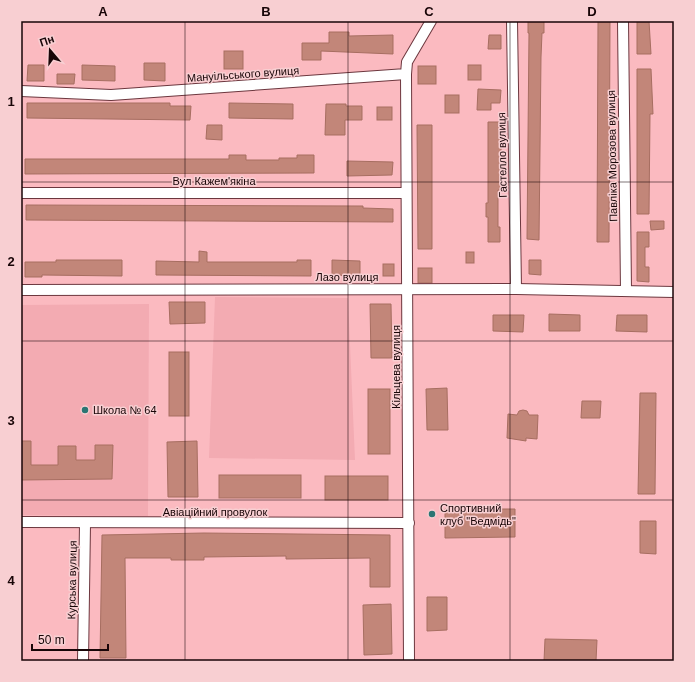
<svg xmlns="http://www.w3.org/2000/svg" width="695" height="682" font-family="Helvetica,sans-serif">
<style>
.built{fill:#f3abb2}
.building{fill:#c28679;stroke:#a76e61}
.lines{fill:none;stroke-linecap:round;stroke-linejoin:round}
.street-casing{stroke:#6c373e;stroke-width:12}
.street{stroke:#fff;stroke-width:10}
.grid{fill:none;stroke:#180507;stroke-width:1;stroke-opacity:0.55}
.poi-dot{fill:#2b7573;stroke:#f8cfd2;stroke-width:1.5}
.labels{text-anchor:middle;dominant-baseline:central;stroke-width:3;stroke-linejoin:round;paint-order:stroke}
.street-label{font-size:11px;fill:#180507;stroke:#f8cfd2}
.poi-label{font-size:11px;fill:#180507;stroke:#f8cfd2;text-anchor:start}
.neatline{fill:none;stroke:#180507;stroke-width:1.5}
.grid-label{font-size:13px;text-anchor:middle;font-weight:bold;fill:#180507}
</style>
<rect width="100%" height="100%" fill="#fbbac0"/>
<g class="built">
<path d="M 215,297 L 348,298 L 355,460 L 209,458 Z"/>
<path d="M 149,304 L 148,516 L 21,515 L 21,305 Z"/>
</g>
<g class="building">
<path d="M 528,21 L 544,21 L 544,33 L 542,33 L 541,57 L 539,240 L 527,239 L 529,33 L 528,33 Z"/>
<path d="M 598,21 L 610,21 L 609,242 L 597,242 Z"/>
<path d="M 637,21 L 649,21 L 651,54 L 637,54 Z"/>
<path d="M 329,32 L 349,32 L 349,36 L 393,35 L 393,54 L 321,51 L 321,60 L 302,60 L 302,43 L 329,43 Z"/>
<path d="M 489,35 L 501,35 L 501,49 L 488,49 Z"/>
<rect x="224" y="51" width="19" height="18"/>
<path d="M 144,63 L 165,63 L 165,81 L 144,80 Z"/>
<path d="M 28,65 L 44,65 L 44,81 L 27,81 Z"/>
<path d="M 82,65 L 115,66 L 115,81 L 82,80 Z"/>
<rect x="468" y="65" width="13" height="15"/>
<rect x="418" y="66" width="18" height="18"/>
<path d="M 637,69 L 651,69 L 653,114 L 650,114 L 649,214 L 637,214 Z"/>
<path d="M 57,74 L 75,74 L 74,84 L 57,84 Z"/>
<path d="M 478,89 L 501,90 L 500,103 L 491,103 L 491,110 L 477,110 Z"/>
<rect x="445" y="95" width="14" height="18"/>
<path d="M 27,103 L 170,103 L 170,106 L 191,106 L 190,120 L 27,118 Z"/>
<path d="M 229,103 L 293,104 L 293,119 L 229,118 Z"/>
<path d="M 326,104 L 346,104 L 346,106 L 362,106 L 362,120 L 345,120 L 345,135 L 325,135 Z"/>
<rect x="377" y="107" width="15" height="13"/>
<path d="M 488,122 L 501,122 L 501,190 L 498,190 L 498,227 L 500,227 L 500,242 L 488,242 L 488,217 L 486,217 L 486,203 L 488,203 Z"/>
<path d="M 207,125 L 222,125 L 222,140 L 206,139 Z"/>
<path d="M 417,125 L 432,125 L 432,249 L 418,249 Z"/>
<path d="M 229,155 L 246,155 L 246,160 L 279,160 L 279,158 L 297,158 L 297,155 L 314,155 L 314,173 L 25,174 L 25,159 L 229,159 Z"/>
<path d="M 347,161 L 393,162 L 392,175 L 347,176 Z"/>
<path d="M 26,205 L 363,206 L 363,208 L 393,209 L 393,222 L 26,220 Z"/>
<path d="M 650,221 L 664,221 L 664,229 L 651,230 Z"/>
<path d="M 637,232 L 649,232 L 649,247 L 645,247 L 645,267 L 649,267 L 649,282 L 637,281 Z"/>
<path d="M 199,251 L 207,252 L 207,262 L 297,262 L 297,260 L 311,260 L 311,276 L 156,275 L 156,261 L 199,262 Z"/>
<rect x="466" y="252" width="8" height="11"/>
<path d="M 56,260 L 122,260 L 122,276 L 42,275 L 42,277 L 25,277 L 25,262 L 56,262 Z"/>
<path d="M 332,260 L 360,261 L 360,276 L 332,275 Z"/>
<path d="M 529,260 L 541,260 L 541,275 L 529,274 Z"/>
<rect x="383" y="264" width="11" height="12"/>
<rect x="418" y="268" width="14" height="15"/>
<path d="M 169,302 L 205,302 L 205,323 L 170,324 Z"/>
<path d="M 370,304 L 391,304 L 392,358 L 371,358 Z"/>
<path d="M 549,314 L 580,315 L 580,331 L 549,331 Z"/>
<path d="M 493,315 L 524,315 L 523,332 L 493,331 Z"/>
<path d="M 617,315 L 647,315 L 647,332 L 616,331 Z"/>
<rect x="169" y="352" width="20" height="64"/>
<path d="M 447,388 L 448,430 L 427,430 L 426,389 Z"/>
<rect x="368" y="389" width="22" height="65"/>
<path d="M 640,393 L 656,393 L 655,494 L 638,494 Z"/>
<path d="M 582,401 L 601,401 L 600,418 L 581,418 Z"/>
<path d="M 523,410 L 527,411 L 529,415 L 538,415 L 537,439 L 526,438 L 526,441 L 507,438 L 508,414 L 517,415 L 519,411 Z"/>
<path d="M 21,441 L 31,441 L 31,465 L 58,465 L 58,446 L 76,446 L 76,460 L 95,460 L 95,445 L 113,445 L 112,479 L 21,480 Z"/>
<path d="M 197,441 L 198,497 L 168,497 L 167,442 Z"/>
<rect x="219" y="475" width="82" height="23"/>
<rect x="325" y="476" width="63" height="24"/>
<path d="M 445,509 L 515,509 L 515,537 L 445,538 Z"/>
<path d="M 640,521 L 656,521 L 656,554 L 640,553 Z"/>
<path d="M 204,533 L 390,535 L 390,587 L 370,587 L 370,558 L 286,559 L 286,556 L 204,557 L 204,560 L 171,560 L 171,558 L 125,558 L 126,658 L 100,658 L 102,535 Z"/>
<path d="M 427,597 L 447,597 L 447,630 L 427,631 Z"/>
<path d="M 391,604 L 392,654 L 364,655 L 363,605 Z"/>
<path d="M 545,639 L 597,640 L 596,661 L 544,661 Z"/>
</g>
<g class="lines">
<defs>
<g id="street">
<path d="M 512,21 L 516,289"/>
<path d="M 623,21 L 626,291"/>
<path d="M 406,74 L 409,661"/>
<path d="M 21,91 L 111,95 L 406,74 L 407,62 L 431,21"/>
<path d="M 21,193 L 406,193"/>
<path d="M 21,290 L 516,289 L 674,292"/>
<path d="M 21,522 L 409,523"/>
<path d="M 83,661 L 85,524"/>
</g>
</defs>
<use href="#street" class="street-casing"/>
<use href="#street" class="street"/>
</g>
<path class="grid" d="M 185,21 L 185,661M 348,21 L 348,661M 510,21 L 510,661M 21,182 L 674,182M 21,341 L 674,341M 21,500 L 674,500"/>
<g class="poi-dot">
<circle cx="85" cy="410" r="4"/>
<circle cx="432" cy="514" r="4"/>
</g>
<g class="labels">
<g class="street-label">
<text transform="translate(243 74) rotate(-4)">Мануільського вулиця</text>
<text transform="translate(502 155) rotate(-91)">Гастелло вулиця</text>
<text transform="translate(612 156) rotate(-91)">Павліка Морозова вулиця</text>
<text x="214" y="181">Вул Кажем'якіна</text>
<text x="347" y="277">Лазо вулиця</text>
<text transform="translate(396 367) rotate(-90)">Кільцева вулиця</text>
<text x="215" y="512">Авіаційний провулок</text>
<text transform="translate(72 580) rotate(-89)">Курська вулиця</text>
</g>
<g class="poi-label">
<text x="93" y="410">Школа № 64</text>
<text x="440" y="508">Спортивний<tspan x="440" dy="13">клуб "Ведмідь"</tspan></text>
</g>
</g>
<rect width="695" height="682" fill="none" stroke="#f8cfd2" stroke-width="44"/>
<g transform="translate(50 50) rotate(341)" stroke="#f8cfd2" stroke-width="3" paint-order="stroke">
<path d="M0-3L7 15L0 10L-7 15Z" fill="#180507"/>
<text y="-6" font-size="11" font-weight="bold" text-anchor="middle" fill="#180507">Пн</text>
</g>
<path d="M32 644v6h76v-6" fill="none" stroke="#180507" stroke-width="2"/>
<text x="38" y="644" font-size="12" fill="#180507" stroke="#f8cfd2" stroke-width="3" paint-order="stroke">50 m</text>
<rect x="22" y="22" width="651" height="638" class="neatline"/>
<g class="grid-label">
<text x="103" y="16">A</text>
<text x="266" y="16">B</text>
<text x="429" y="16">C</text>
<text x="592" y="16">D</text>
<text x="11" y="106">1</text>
<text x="11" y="266">2</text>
<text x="11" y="425">3</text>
<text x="11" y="585">4</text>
</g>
</svg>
